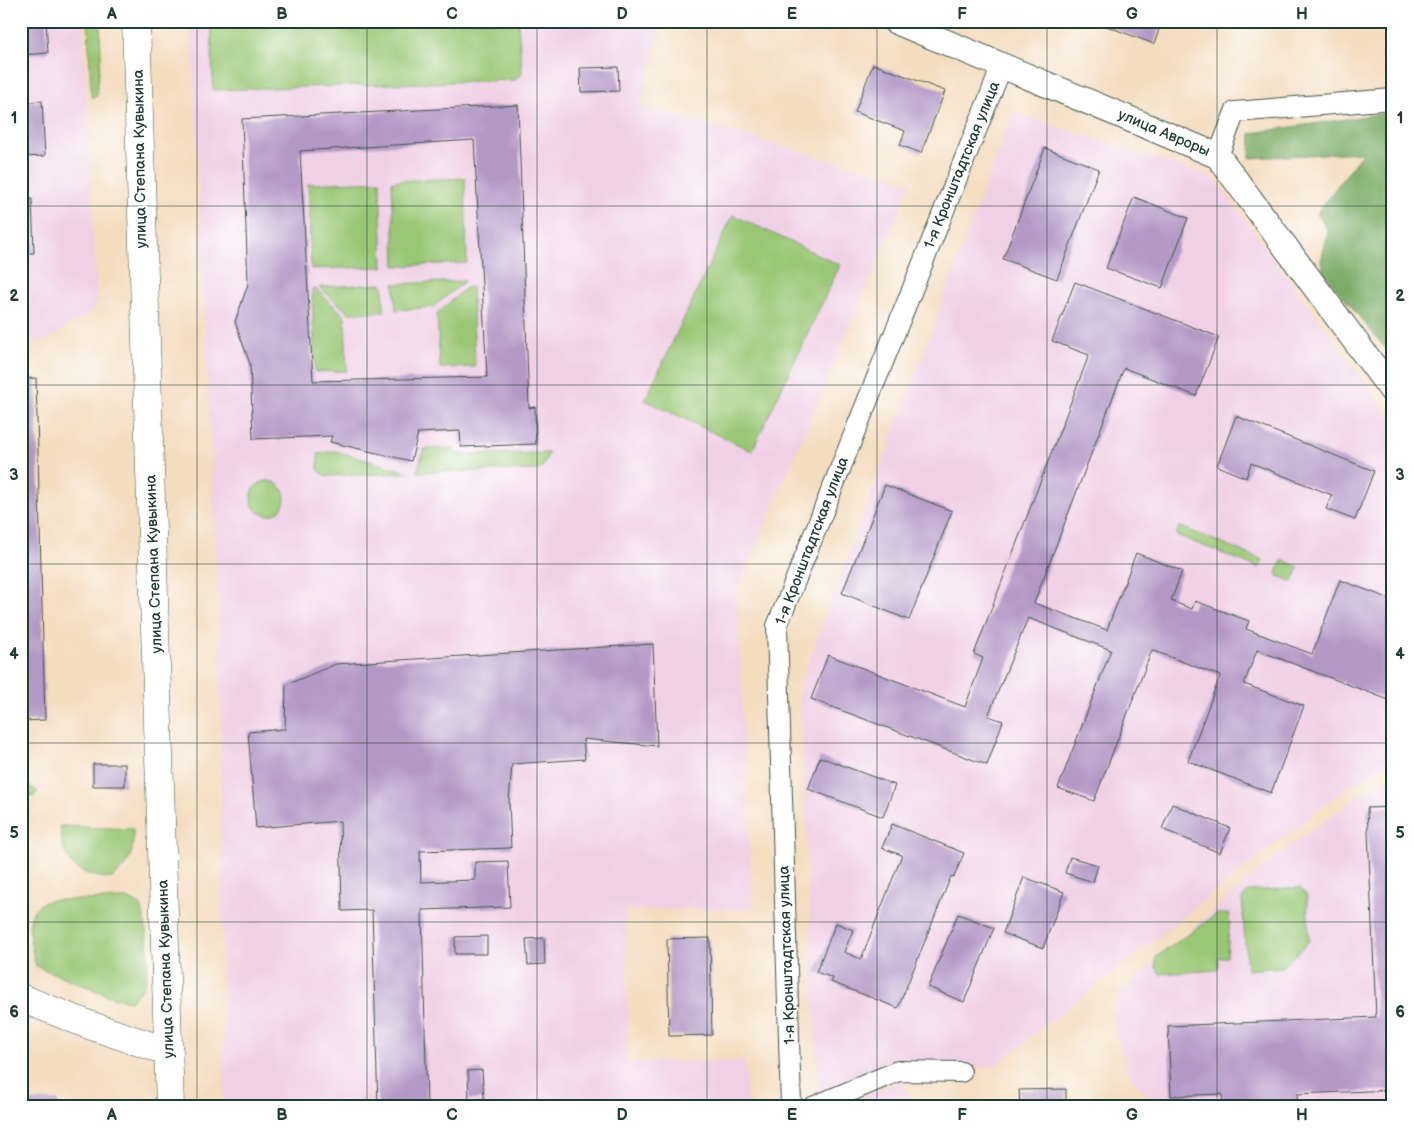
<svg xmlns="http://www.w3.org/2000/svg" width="1414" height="1128" font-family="'Balsamiq Sans',sans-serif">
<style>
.built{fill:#f0d0e5}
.green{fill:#9ac775;stroke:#5c8254}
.forest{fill:#7bac66;stroke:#4d744d}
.building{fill:#b498c6;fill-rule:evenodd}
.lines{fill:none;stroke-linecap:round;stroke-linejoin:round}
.minor-casing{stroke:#3f5549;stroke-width:22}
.tertiary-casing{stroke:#3f5549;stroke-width:27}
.secondary-casing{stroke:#3f5549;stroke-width:29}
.minor{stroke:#fff;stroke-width:20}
.tertiary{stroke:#fff;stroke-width:25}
.secondary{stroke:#fff;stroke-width:28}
.grid{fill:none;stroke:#1f3d34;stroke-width:1;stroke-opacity:0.55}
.labels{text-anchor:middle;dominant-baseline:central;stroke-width:4;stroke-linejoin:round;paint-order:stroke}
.street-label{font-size:15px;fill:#1f3d34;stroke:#fff}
.neatline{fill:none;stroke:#1f3d34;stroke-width:2}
.grid-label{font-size:16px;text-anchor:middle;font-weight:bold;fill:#1f3d34}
</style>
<rect width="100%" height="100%" fill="#fff"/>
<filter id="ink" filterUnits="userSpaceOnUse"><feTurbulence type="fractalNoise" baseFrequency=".02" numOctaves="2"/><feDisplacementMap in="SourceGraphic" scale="10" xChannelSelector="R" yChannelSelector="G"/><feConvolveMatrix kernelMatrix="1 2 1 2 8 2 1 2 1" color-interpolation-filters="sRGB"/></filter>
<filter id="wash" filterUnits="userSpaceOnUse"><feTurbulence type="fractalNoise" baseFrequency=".0096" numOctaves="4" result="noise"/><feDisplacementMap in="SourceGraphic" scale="20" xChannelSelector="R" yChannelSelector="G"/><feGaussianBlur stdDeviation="1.12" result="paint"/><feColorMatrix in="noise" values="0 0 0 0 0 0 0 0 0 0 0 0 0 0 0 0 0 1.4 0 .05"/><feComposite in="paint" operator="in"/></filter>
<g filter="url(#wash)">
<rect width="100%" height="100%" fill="#f4dcbe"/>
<g class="built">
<path d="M 21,21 L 83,21 L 97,302 L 89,314 L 46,340 L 21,341 Z"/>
<path d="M 191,21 L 663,21 L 640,106 L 911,183 L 736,593 L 753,909 L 626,910 L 628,1062 L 745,1061 L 747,1107 L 224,1107 L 220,649 Z"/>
<path d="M 1013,112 L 1214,178 L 1393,421 L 1393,761 L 1347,787 L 993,1067 L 903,1064 L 819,1102 L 799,687 Z"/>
<path d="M 1393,776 L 1393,1107 L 1155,1107 L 1127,1070 L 1113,1019 L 1119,993 L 1268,863 L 1364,792 Z"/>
<path d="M 902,1079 L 913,1107 L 837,1107 Z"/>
</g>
<g class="green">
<path d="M 88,21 L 100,21 L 101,56 L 96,97 L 91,97 Z"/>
<path d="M 211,21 L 518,21 L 522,74 L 515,80 L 213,90 Z"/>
<path d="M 465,178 L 467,263 L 395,266 L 392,181 Z"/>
<path d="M 380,181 L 383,267 L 311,269 L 308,184 Z"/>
<path d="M 733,215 L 840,265 L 752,451 L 645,400 Z"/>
<path d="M 465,281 L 433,307 L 396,310 L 394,284 Z"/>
<path d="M 383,284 L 384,312 L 349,313 L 319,287 Z"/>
<path d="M 472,287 L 475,367 L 440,368 L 437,314 L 465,288 Z"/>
<path d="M 312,289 L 316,289 L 345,316 L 347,371 L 315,372 Z"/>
<path d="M 454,448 L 455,454 L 549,453 L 542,468 L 537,470 L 417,472 L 424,449 Z"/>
<path d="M 335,451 L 411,473 L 326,476 L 318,470 L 318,454 Z"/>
<circle cx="268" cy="498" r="17"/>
<path d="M 1179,526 L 1263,560 L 1259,568 L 1176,535 Z"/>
<path d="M 1282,560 L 1299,567 L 1293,582 L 1276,575 Z"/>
<path d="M 21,782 L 38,791 L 33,797 L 21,792 Z"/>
<path d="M 60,826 L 133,829 C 134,853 131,862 112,878 C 76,877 62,861 60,826 Z"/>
<path d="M 1300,888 L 1307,896 L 1309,941 L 1282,967 L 1247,970 L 1242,899 L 1248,891 Z"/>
<path d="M 130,899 L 141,906 C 147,925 152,968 143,987 C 140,992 134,997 130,1001 L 115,998 L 36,966 C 30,942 19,903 54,900 Z"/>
<path d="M 1217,914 L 1230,914 L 1227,957 L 1218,957 L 1218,970 L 1160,974 L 1156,967 L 1156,957 Z"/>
</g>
<path class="forest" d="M 1393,112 L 1393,358 L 1323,272 L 1321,261 L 1328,232 L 1317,213 L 1363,152 L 1250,158 L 1251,133 Z"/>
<g id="blocks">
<g class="building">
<path d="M 21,21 L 46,21 L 48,53 L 21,55 Z"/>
<path d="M 1093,21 L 1162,21 L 1154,44 Z"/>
<path d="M 873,64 L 945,91 L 921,153 L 900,145 L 905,131 L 855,112 Z"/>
<path d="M 618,67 L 619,91 L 581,92 L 580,68 Z"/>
<path d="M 42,101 L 45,156 L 21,157 L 21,102 Z"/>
<path d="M 518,105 L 529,408 L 535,407 L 536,444 L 461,447 L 460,431 L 418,433 L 411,461 L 330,442 L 332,436 L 253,439 L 250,364 L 235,322 L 248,284 L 242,119 ZM 474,140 L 487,377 L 313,381 L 300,151 Z"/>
<path d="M 1045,148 L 1099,169 L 1057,279 L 1003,259 Z"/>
<path d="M 1134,197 L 1188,218 L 1162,288 L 1106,268 Z"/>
<path d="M 21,199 L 32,199 L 34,253 L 21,254 Z"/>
<path d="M 1075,282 L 1219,337 L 1196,396 L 1124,368 L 1034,603 L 1107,630 L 1136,553 L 1182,571 L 1171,601 L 1192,609 L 1195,601 L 1249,621 L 1246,629 L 1312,654 L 1340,580 L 1393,600 L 1393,691 L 1389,700 L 1257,650 L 1244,684 L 1304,706 L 1271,793 L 1188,761 L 1220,676 L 1152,650 L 1094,801 L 1058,788 L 1111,650 L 1028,618 L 988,716 L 1003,721 L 987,765 L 811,699 L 828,655 L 965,707 L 983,658 L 974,654 L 1089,355 L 1052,341 Z"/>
<path d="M 36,378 L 45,720 L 21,721 L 21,379 Z"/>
<path d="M 1236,416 L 1374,471 L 1355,520 L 1326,509 L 1332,495 L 1251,463 L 1246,478 L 1217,466 Z"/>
<path d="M 885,485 L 952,511 L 909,620 L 842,593 Z"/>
<path d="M 653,644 L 657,746 L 583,739 L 585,759 L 512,764 L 509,801 L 511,848 L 420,851 L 421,882 L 475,880 L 475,862 L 508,861 L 510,907 L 422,910 L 427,1107 L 378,1107 L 372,910 L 342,911 L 340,821 L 256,828 L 248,732 L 285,729 L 286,685 L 336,664 Z"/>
<path d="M 820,757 L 895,785 L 883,817 L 808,789 Z"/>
<rect x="93" y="764" width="32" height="22"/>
<path d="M 1172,804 L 1230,828 L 1220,853 L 1162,829 Z"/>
<path d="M 1393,807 L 1393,1090 L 1297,1094 L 1298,1107 L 1223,1107 L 1222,1094 L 1171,1096 L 1168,1026 L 1376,1017 L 1367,808 Z"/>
<path d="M 892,824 L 964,853 L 954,877 L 951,876 L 898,1008 L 831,982 L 833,978 L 816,972 L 836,923 L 853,930 L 844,952 L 861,959 L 902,855 L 882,848 Z"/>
<path d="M 1070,857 L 1098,865 L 1093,882 L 1065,873 Z"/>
<path d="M 1024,877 L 1064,892 L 1043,948 L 1003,933 Z"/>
<path d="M 958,914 L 994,928 L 964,1002 L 928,987 Z"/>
<path d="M 487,936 L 487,954 L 455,954 L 455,937 Z"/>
<path d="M 544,938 L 545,964 L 528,965 L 526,939 Z"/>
<path d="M 710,938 L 712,1035 L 669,1036 L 667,939 Z"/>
<path d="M 482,1070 L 484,1099 L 469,1100 L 468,1071 Z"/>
<path d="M 1066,1089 L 1066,1107 L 1020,1107 L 1019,1090 Z"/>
<path d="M 58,1100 L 58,1107 L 21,1107 L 21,1101 Z"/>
</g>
</g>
</g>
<g filter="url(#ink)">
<use href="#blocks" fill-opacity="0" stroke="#3f5549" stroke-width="1"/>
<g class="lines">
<defs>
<g id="minor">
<path d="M 1218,156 L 1235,112 L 1393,99"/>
<path d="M 791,1107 L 777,626 L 1002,66"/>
<path d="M 813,1107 L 898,1071 L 961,1072"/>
</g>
<path id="tertiary" d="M 895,21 L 1218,156 L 1393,392"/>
<g id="secondary">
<path d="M 136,21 L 170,1107"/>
<path d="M 21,998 L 89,1025 L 169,1052"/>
</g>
</defs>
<use href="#minor" class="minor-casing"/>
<use href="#tertiary" class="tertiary-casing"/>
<use href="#secondary" class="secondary-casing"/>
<use href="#minor" class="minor"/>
<use href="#tertiary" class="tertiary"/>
<use href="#secondary" class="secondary"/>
</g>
</g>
<path class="grid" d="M 197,21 L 197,1107M 367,21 L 367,1107M 537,21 L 537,1107M 707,21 L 707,1107M 877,21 L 877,1107M 1047,21 L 1047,1107M 1217,21 L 1217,1107M 21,206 L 1393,206M 21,385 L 1393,385M 21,564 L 1393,564M 21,743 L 1393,743M 21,922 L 1393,922"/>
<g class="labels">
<g class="street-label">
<text transform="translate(1164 133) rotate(23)">улица Авроры</text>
<text transform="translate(140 159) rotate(-91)">улица Степана Кувыкина</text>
<text transform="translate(962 165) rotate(-68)">1-я Кронштадтская улица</text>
<text transform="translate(812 541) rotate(-69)">1-я Кронштадтская улица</text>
<text transform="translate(154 564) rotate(-92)">улица Степана Кувыкина</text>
<text transform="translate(787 955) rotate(-92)">1-я Кронштадтская улица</text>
<text transform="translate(166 969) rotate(-92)">улица Степана Кувыкина</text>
</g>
</g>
<rect width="1414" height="1128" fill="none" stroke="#fff" stroke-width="55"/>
<rect x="28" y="28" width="1358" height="1072" class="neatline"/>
<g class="grid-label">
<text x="112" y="19">A</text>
<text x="282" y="19">B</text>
<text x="452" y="19">C</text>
<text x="622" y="19">D</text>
<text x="792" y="19">E</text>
<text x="962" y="19">F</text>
<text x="1132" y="19">G</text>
<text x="1302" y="19">H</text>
<text x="14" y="123">1</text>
<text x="1400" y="123">1</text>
<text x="14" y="301">2</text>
<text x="1400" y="301">2</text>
<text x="14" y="480">3</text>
<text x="1400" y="480">3</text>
<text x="14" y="659">4</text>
<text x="1400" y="659">4</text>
<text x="14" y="838">5</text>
<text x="1400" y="838">5</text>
<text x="14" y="1017">6</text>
<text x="1400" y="1017">6</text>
<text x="112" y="1120">A</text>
<text x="282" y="1120">B</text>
<text x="452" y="1120">C</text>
<text x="622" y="1120">D</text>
<text x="792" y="1120">E</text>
<text x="962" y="1120">F</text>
<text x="1132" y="1120">G</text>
<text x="1302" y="1120">H</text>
</g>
</svg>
